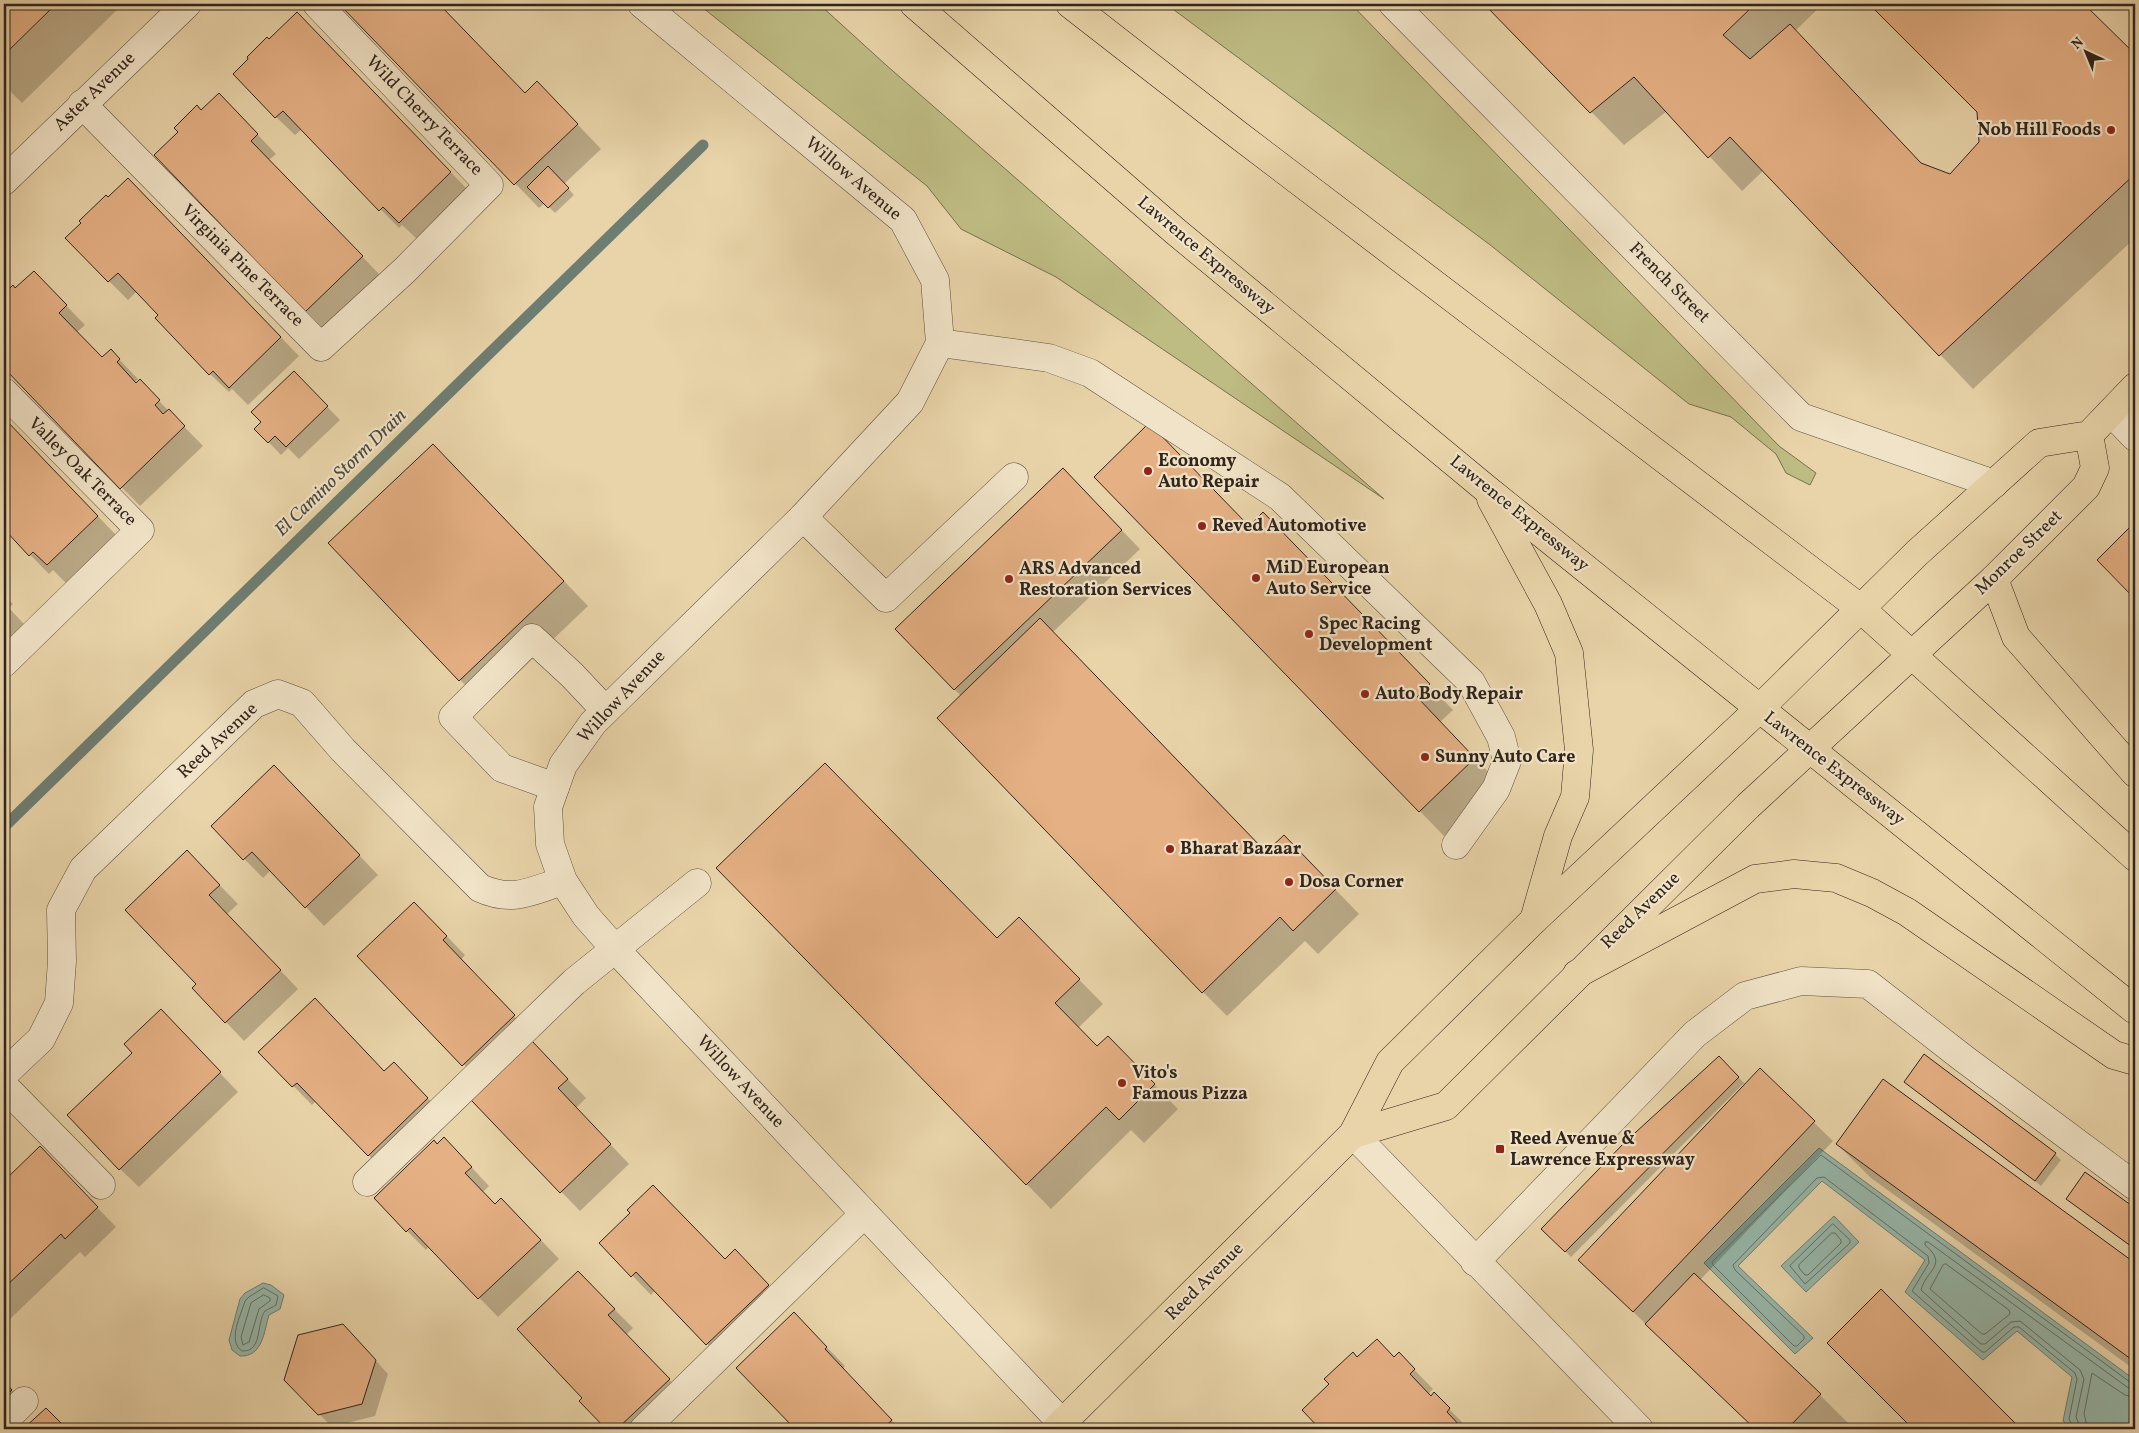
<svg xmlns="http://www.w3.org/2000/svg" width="2139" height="1433" font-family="Vollkorn,serif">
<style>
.green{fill:#bebb83;stroke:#777050}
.water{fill:#97b8ab;stroke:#6e7d72}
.shadow{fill:#0003}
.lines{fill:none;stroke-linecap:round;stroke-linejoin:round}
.shore{stroke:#646e64;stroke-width:1}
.stream{stroke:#6e7d72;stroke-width:11}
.building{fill:#e5b084;stroke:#30241c}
.minor-casing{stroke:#5e503f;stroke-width:29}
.major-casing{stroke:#30241c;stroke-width:29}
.highway-casing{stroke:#30241c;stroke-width:29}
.minor{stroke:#f1e3c7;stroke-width:28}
.major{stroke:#e9d4a9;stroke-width:28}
.highway{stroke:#e9d4a9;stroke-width:28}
.poi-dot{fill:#8f2418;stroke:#f1e3c7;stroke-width:2}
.labels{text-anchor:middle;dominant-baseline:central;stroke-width:4.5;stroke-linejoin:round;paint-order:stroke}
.street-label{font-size:18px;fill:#30241c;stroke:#f1e3c7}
.poi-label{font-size:18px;font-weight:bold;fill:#30241c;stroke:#f1e3c7;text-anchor:start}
.water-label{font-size:19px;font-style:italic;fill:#4a4940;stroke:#f1e3c7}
</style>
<rect width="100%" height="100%" fill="#e9d4a9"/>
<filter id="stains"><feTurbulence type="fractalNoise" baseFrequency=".004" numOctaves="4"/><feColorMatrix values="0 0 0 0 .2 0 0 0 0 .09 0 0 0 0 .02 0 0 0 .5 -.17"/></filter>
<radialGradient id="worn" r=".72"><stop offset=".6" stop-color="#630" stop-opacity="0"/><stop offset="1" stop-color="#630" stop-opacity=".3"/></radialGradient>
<g class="green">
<path d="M 698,4 L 819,4 L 886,65 L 1384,499 L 1056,277 L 961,229 L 927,186 Z"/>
<path d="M 1166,4 L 1351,4 L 1779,446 L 1816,473 L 1810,485 L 1786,473 L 1776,454 L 1731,417 L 1689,404 L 1489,244 Z"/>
</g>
<g class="water">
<path d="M 1819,1148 L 2135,1380 L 2135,1423 L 2128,1429 L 2071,1429 L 2063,1421 L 2072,1377 L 2017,1331 L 1983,1360 L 1905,1292 L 1925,1260 L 1822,1181 L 1738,1266 L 1813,1338 L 1795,1354 L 1704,1263 Z"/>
<path d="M 1834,1216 L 1859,1242 L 1806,1292 L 1781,1266 Z"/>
<path d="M 263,1283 L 271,1285 L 284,1295 L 280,1309 L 269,1315 C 264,1331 263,1357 240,1356 L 232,1350 L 229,1340 L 240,1299 L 245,1293 Z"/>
</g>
<g class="shadow">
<path d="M 4,4 L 123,4 L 22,103 L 4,85 Z"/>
<path d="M 341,4 L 446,4 L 442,7 L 525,94 L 561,107 L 601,149 L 564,184 L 574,195 L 555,213 L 545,203 L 539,208 Z"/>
<path d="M 1485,4 L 1823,4 L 1795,31 L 1923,165 L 1951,175 L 1980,143 L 1978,112 L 1871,4 L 2082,4 L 2135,56 L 2135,238 L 1973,389 L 1764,170 L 1742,191 L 1667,111 L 1624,145 Z"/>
<path d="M 315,32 L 469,191 L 418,240 L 402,225 L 399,228 L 302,129 L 295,135 L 276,117 L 269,40 Z"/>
<path d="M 201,111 L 237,113 L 276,154 L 269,160 L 381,276 L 325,330 L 156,155 Z"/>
<path d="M 146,198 L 299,356 L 248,405 L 232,389 L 229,392 L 210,374 L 160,315 L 137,291 L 128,300 L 109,281 L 108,199 Z"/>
<path d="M 13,287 L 15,290 L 52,291 L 85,325 L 77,332 L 103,359 L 111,351 L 138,379 L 135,382 L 137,384 L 158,400 L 203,446 L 140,506 L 4,366 L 4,296 Z"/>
<path d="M 294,373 L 340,420 L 299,459 L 288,448 L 281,455 L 256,429 L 263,422 Z"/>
<path d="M 4,419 L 116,535 L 66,583 L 53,570 L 49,574 L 7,531 L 4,532 Z"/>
<path d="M 457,470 L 588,606 L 484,705 L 330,543 Z"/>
<path d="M 1096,477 L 1287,538 L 1453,710 L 1440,722 L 1499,783 L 1444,836 Z"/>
<path d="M 1082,489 L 1140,549 L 1053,632 L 1267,853 L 1308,861 L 1359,914 L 1318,954 L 1305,941 L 1227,1016 L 1203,992 L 961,696 L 897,629 Z"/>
<path d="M 2135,523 L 2135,597 L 2099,560 Z"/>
<path d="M 4,595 L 13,604 L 9,608 L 24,624 L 4,643 Z"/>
<path d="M 293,786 L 378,875 L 324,926 L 271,870 L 263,878 L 212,826 Z"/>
<path d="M 718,869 L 997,940 L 1043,943 L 1103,1004 L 1078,1028 L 1098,1048 L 1108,1038 L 1178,1109 L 1144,1143 L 1131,1130 L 1051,1209 Z"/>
<path d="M 205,870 L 238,904 L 227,914 L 298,989 L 244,1041 L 226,1022 L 198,984 Z"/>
<path d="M 433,922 L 465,955 L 461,960 L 532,1035 L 482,1083 L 359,956 Z"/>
<path d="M 179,1030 L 238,1092 L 139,1187 L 120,1169 L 134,1053 Z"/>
<path d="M 260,1052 L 385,1072 L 412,1082 L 446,1117 L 387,1174 L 316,1101 L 312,1105 Z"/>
<path d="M 1719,1058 L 1746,1085 L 1760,1070 L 1833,1141 L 1700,1280 L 1820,1395 L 1853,1428 L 1852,1429 L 1755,1429 L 1598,1278 L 1745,1086 L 1743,1084 L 1571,1257 L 1543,1229 Z"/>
<path d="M 550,1061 L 586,1098 L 576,1108 L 629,1164 L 580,1211 L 472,1100 Z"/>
<path d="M 1883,1081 L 2135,1264 L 2135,1370 L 1871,1178 L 1837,1144 Z"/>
<path d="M 1905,1082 L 2055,1154 L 2061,1160 L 2041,1186 Z"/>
<path d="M 437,1146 L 463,1158 L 489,1186 L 483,1192 L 495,1205 L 520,1218 L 559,1259 L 498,1317 L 429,1246 L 426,1250 L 407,1231 Z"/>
<path d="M 40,1148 L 116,1227 L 85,1257 L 80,1252 L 10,1319 L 4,1313 L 4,1183 Z"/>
<path d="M 2085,1174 L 2135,1210 L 2135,1250 L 2068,1199 Z"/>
<path d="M 601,1243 L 725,1260 L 753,1270 L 787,1304 L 726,1363 L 655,1290 L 651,1295 Z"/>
<path d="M 1881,1291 L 2019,1429 L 1915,1429 L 1829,1343 Z"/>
<path d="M 597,1292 L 633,1328 L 626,1335 L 688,1399 L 656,1429 L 607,1429 L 580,1402 L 584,1398 Z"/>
<path d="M 813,1333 L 845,1366 L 843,1369 L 900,1429 L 796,1429 L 738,1368 Z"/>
<path d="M 355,1338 L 388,1374 L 375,1416 L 332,1427 L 285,1379 Z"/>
<path d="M 1399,1354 L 1433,1389 L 1428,1394 L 1431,1397 L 1434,1394 L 1468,1428 L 1467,1429 L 1319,1429 L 1357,1358 L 1394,1358 Z"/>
<path d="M 4,1382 L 30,1409 L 4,1429 Z"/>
</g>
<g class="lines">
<g class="shore">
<path d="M 1833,1224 L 1850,1240 L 1850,1243 L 1805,1284 L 1790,1266 Z"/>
<path d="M 1832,1233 L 1835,1233 L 1841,1240 L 1841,1243 L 1808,1275 L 1805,1275 L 1799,1268 L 1799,1265 Z"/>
<path d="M 1946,1264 L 2009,1310 L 2010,1314 L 1985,1334 L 1982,1334 L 1930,1289 L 1943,1265 Z"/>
<path d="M 264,1288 L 278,1296 L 276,1305 C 273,1307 268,1309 265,1311 C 256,1323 263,1352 242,1351 C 227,1341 241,1315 245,1301 L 249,1297 Z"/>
<path d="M 264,1295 L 270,1298 L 270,1301 L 259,1309 L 249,1342 L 243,1345 L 241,1337 L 251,1303 Z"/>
<path d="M 2074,1429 L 2069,1419 L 2077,1379 L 2075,1373 L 2019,1327 L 2014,1327 L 1985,1352 L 1982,1352 L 1912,1291 L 1929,1263 L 1928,1256 L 1824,1177 L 1817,1178 L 1733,1265 L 1735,1270 L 1804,1336 L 1804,1339 L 1797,1346 L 1794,1346 L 1713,1265 L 1712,1262 L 1821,1155 L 2130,1382 L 2135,1383"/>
<path d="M 2081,1429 L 2076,1417 L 2084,1379 L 2080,1370 L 2020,1321 L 2011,1322 L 1985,1344 L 1981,1344 L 1921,1290 C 1926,1270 1949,1265 1925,1245 L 1925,1242 L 1928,1242 L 2127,1387 L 2135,1390"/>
<path d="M 2088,1429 L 2084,1414 L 2092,1373 L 2125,1395 L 2135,1397"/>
</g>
<path class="stream" d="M 4,827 L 703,145"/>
</g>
<g class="building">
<path d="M 4,4 L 56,4 L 4,55 Z"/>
<path d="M 339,4 L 439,4 L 525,93 L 537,81 L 578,124 L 514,185 Z"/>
<path d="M 1484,4 L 1755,4 L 1723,35 L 1750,59 L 1790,24 L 1921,163 L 1950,174 L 1979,142 L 1977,112 L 1869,4 L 2084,4 L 2135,54 L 2135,174 L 1939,356 L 1730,137 L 1708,158 L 1634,77 L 1590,113 Z"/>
<path d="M 297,12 L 451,172 L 399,223 L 383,207 L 379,211 L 283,111 L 275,118 L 233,74 L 248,59 L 247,57 L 267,37 L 269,39 Z"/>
<path d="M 219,93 L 258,134 L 251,141 L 363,256 L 305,312 L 154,155 L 178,132 L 174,128 L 197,105 L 201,110 Z"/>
<path d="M 548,166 L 569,188 L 548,208 L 527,187 Z"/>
<path d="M 128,178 L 281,337 L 229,388 L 213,371 L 209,375 L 155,318 L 158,315 L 118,273 L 108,282 L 65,238 L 81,223 L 79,221 L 106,195 L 108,197 Z"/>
<path d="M 34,271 L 67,305 L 59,313 L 102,357 L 111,349 L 120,359 L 117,362 L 136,383 L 140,379 L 160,400 L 155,405 L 163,414 L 169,409 L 185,426 L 120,489 L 4,368 L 4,294 L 13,285 L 15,288 Z"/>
<path d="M 294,371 L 328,406 L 286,447 L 275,436 L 268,443 L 254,429 L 261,422 L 251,412 Z"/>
<path d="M 4,418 L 98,516 L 47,565 L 33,552 L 29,556 L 4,529 Z"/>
<path d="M 1149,423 L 1249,526 L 1263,512 L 1430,684 L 1417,697 L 1475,758 L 1419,812 L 1094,477 Z"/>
<path d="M 433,444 L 564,581 L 459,681 L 328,543 Z"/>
<path d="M 1063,468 L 1122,530 L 954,690 L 895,629 Z"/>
<path d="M 2135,522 L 2135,599 L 2097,560 Z"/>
<path d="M 1040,618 L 1266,852 L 1284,835 L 1336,889 L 1293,931 L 1280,917 L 1202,993 L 937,718 Z"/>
<path d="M 825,763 L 997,938 L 1019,917 L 1080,979 L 1055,1003 L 1097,1046 L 1108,1036 L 1155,1084 L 1119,1120 L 1106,1107 L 1026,1185 L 716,868 Z"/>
<path d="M 274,765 L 360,855 L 305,908 L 252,852 L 243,860 L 211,826 Z"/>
<path d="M 187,850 L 220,885 L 209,895 L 281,970 L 225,1023 L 192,988 L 196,984 L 125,910 Z"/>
<path d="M 414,902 L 447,936 L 443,940 L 515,1015 L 462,1066 L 357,956 Z"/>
<path d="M 315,998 L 384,1071 L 394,1062 L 428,1098 L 368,1156 L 297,1083 L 292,1087 L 258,1052 Z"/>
<path d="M 161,1009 L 221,1072 L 119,1170 L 67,1115 L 132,1053 L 124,1044 Z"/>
<path d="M 532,1041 L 568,1079 L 558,1088 L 611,1144 L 560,1193 L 471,1100 Z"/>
<path d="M 1924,1054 L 2056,1153 L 2035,1181 L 1904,1082 Z"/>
<path d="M 1719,1056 L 1739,1077 L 1565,1252 L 1541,1229 L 1624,1143 Z"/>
<path d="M 1760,1068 L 1815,1121 L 1633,1312 L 1578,1260 Z"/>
<path d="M 1883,1079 L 2135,1263 L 2135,1362 L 1836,1144 Z"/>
<path d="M 444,1137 L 472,1167 L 465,1173 L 495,1204 L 501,1198 L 541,1240 L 478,1299 L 410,1228 L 406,1232 L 374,1198 L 434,1140 L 437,1144 Z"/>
<path d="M 40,1146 L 98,1207 L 65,1239 L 61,1234 L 4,1288 L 4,1181 Z"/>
<path d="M 2085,1172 L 2135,1208 L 2135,1249 L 2066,1199 Z"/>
<path d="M 653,1185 L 725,1259 L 735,1249 L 769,1285 L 706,1345 L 636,1272 L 631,1277 L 599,1243 L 630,1213 L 627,1210 Z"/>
<path d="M 578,1271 L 615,1309 L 608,1315 L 670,1379 L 617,1429 L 606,1429 L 579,1401 L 582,1398 L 517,1329 Z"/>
<path d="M 1694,1273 L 1821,1394 L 1787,1429 L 1755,1429 L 1645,1324 Z"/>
<path d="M 1881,1289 L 2021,1429 L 1913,1429 L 1827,1343 Z"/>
<path d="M 794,1312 L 827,1347 L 825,1349 L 892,1420 L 882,1429 L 795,1429 L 736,1368 Z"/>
<path d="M 343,1324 L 376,1360 L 362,1404 L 318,1415 L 284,1380 L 298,1335 Z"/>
<path d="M 1377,1339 L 1394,1357 L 1399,1352 L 1415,1369 L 1410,1374 L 1431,1396 L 1434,1392 L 1450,1408 L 1447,1412 L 1463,1429 L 1317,1429 L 1319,1428 L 1302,1410 L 1329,1384 L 1324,1379 L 1353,1352 L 1357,1357 Z"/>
<path d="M 4,1381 L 12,1390 L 4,1398 Z"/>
<path d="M 46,1408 L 67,1429 L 23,1429 Z"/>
</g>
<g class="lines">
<defs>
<g id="minor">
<path d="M 642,4 L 903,220 L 935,280 L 940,343 L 910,402 L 803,517 L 593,723 L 563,765 L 548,807 L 550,844 L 563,881 L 586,916 L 616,950 L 1062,1423"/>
<path d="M 1393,4 L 1801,417 L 1994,484"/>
<path d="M 82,104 L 321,347 L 405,270 L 489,185 L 317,4"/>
<path d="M 4,181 L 187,4"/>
<path d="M 940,343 L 1049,358 L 1090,373 L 1280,497 L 1471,682 L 1501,737 L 1507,761 L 1496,789 L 1456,845"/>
<path d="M 4,392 L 140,530 L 4,663"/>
<path d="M 2111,412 L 2135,437"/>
<path d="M 803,517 L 886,598 L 1014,477"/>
<path d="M 555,787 L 502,768 L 453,717 L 532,638 L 572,675 L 605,710"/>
<path d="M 4,1074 L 41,1039 L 59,1003 L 62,961 L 61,910 L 83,869 L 254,704 L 278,694 L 302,703 L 343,750 L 480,888 C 513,903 531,891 563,881"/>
<path d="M 4,1086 L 101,1185"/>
<path d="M 1353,1134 L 1639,1429"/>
<path d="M 367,1182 L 574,982 L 697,883"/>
<path d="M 1475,1262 L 1695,1034 L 1745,996 L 1801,981 L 1868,984 L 1963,1058 L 2135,1186"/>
<path d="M 4,1421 L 24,1401"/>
<path d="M 644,1429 L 864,1214"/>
</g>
<g id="major">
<path d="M 1353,1134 L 1446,1106 L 1748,806 L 1994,579 L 2086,487 L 2095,468 L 2089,435"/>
<path d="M 1056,1429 L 1353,1134 L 1390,1062 L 1534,920 L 1759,709 L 1917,553 L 2039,443 L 2089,435 L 2135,387"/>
</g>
<g id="highway">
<path d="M 914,4 L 1175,231 L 1484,487 L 2135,1010"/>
<path d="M 1070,4 L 1237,134 L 1860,608 L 2135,857"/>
<path d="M 1491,499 L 1548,604 L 1569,653 L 1579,750 L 1575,797 L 1558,836 L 1534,920"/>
<path d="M 1994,579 L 2016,637 L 2135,773"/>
<path d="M 1577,974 L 1755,879 L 1794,874 L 1836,878 L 1872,893 L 1907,912 L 2114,1055 L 2135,1061"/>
</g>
</defs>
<use href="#minor" class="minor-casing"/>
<use href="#major" class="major-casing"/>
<use href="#highway" class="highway-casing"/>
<use href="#minor" class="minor"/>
<use href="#major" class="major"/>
<use href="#highway" class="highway"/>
</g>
<g class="poi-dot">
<circle cx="2111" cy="130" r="5"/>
<circle cx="1148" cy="471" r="5"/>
<circle cx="1202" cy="526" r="5"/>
<circle cx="1256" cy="578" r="5"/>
<circle cx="1009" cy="579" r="5"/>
<circle cx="1309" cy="634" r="5"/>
<circle cx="1365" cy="694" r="5"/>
<circle cx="1425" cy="757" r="5"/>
<circle cx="1170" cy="849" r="5"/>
<circle cx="1289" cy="882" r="5"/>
<circle cx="1122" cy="1083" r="5"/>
<rect x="1495" y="1144" width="10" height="10" rx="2.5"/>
</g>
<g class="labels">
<g class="street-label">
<text transform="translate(95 92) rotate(-44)">Aster Avenue</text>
<text transform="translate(424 116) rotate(46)">Wild Cherry Terrace</text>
<text transform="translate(853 179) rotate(40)">Willow Avenue</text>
<text transform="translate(1206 256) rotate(40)">Lawrence Expressway</text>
<text transform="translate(242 266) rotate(45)">Virginia Pine Terrace</text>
<text transform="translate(1669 283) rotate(45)">French Street</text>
<text transform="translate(82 472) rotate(45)">Valley Oak Terrace</text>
<text transform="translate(1519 514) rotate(39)">Lawrence Expressway</text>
<text transform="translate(2019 553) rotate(-44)">Monroe Street</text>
<text transform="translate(622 697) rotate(-47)">Willow Avenue</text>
<text transform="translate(218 741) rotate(-43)">Reed Avenue</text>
<text transform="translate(1834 769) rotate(38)">Lawrence Expressway</text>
<text transform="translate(1641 911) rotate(-44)">Reed Avenue</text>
<text transform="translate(740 1082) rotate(47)">Willow Avenue</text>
<text transform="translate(1205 1282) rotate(-45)">Reed Avenue</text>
</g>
<g class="poi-label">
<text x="2101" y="130" text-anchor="end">Nob Hill Foods</text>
<text x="1158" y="461">Economy<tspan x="1158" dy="21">Auto Repair</tspan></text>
<text x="1212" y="526">Reved Automotive</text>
<text x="1266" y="568">MiD European<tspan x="1266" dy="21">Auto Service</tspan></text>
<text x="1019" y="569">ARS Advanced<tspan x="1019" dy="21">Restoration Services</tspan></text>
<text x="1319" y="624">Spec Racing<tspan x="1319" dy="21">Development</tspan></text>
<text x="1375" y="694">Auto Body Repair</text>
<text x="1435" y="757">Sunny Auto Care</text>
<text x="1180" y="849">Bharat Bazaar</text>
<text x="1299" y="882">Dosa Corner</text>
<text x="1132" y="1073">Vito's<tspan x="1132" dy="21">Famous Pizza</tspan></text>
<text x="1510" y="1139">Reed Avenue &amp;<tspan x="1510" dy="21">Lawrence Expressway</tspan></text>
</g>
<g class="water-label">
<text transform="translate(341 473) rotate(-44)">El Camino Storm Drain</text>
</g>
</g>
<rect width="2139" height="1433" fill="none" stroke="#e9d4a9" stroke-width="20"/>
<rect x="5" y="5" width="2129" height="1423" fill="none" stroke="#30241c" stroke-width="2.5"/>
<rect x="10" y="10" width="2119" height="1413" fill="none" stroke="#30241c"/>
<g transform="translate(2086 52) rotate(316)" stroke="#f1e3c7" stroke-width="4" paint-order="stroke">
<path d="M0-4L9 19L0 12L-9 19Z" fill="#30241c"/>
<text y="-8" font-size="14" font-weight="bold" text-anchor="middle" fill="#30241c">N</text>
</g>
<rect width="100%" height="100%" filter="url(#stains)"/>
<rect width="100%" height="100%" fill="url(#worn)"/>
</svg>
